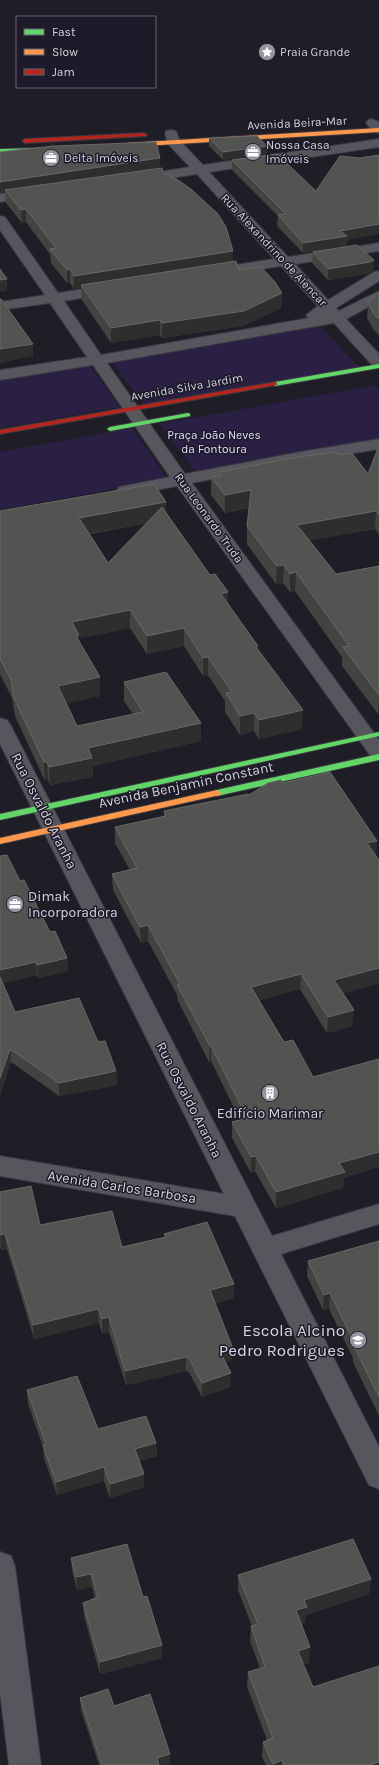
<svg xmlns="http://www.w3.org/2000/svg" width="379" height="1765" font-family="Karla,sans-serif">
<style>
.green{fill:#2a2044}
.lines{fill:none;stroke-linecap:round;stroke-linejoin:round}
.street-casing{stroke:#3a3941;stroke-width:2}
.fast-casing{stroke:#3a3941;stroke-width:2}
.slow-casing{stroke:#3a3941;stroke-width:2}
.jam-casing{stroke:#3a3941;stroke-width:2}
.street{fill:#58565d;fill-rule:evenodd}
.fast{fill:#63d668;fill-rule:evenodd}
.slow{fill:#ff974d;fill-rule:evenodd}
.jam{fill:#b3261e;fill-rule:evenodd}
.wall{fill:#434441;fill-rule:evenodd}
.shaded-wall{fill:#2e2e2f}
.building{fill:#535352;stroke:#676868}
.labels{text-anchor:middle;dominant-baseline:central;stroke-width:3;stroke-linejoin:round;paint-order:stroke}
.far-poi-label{font-size:12px;fill:#d6d4df;stroke:#1d1a29;text-anchor:start}
.far-street-label{font-size:12px;fill:#d6d4df;stroke:#1d1a29}
.far-park-label{font-size:12px;fill:#e3dcfe;stroke:#1d1a29}
.street-label{font-size:14px;fill:#d6d4df;stroke:#1d1a29}
.poi-label{font-size:14px;fill:#d6d4df;stroke:#1d1a29;text-anchor:start}
.near-poi-label{font-size:17px;fill:#d6d4df;stroke:#1d1a29;text-anchor:end}
</style>
<rect width="100%" height="100%" fill="#1f1e26"/>
<g class="green">
<path d="M 319,325 L 359,367 L 144,405 L 111,361 Z"/>
<path d="M 90,365 L 120,407 L 0,428 L 0,380 Z"/>
<path d="M 375,385 L 379,390 L 379,439 L 197,474 L 160,424 Z"/>
<path d="M 132,428 L 168,479 L 0,510 L 0,452 Z"/>
</g>
<g class="lines">
<defs>
<g id="street">
<path d="M 372,119 L 379,122 L 379,133 L 374,132 L 366,123 L 368,120 Z"/>
<path d="M 171,130 L 176,131 L 180,141 L 203,165 L 379,139 L 379,147 L 209,172 L 288,257 L 379,243 L 379,251 L 295,264 L 328,300 L 374,272 L 379,271 L 379,281 L 336,308 L 339,311 L 379,291 L 379,301 L 346,319 L 379,354 L 379,368 L 373,366 L 334,323 L 107,363 L 185,474 L 300,452 L 379,439 L 379,449 L 300,462 L 192,483 L 379,740 L 379,760 L 372,758 L 177,486 L 125,496 L 119,495 L 116,491 L 119,487 L 170,477 L 93,365 L 0,380 L 0,370 L 87,357 L 50,303 L 0,310 L 0,302 L 45,295 L 0,230 L 0,216 L 5,217 L 58,293 L 111,285 L 116,286 L 118,289 L 116,292 L 64,301 L 101,355 L 309,318 L 306,315 L 318,306 L 281,266 L 209,277 L 204,276 L 202,273 L 204,270 L 209,269 L 274,259 L 197,174 L 138,183 L 133,182 L 131,179 L 133,176 L 190,167 L 169,145 L 165,134 L 166,131 Z"/>
<path d="M 34,189 L 39,190 L 41,193 L 39,196 L 0,202 L 0,194 Z"/>
<path d="M 0,718 L 7,720 L 10,724 L 272,1236 L 379,1204 L 379,1224 L 281,1254 L 379,1447 L 379,1489 L 369,1485 L 235,1216 L 0,1176 L 0,1156 L 224,1194 L 0,744 Z"/>
<path d="M 0,1552 L 11,1556 L 15,1566 L 41,1765 L 9,1765 L 0,1693 Z"/>
</g>
<g id="fast">
<path d="M 45,148 L 45,150 L 43,151 L 0,153 L 0,149 Z"/>
<path d="M 379,364 L 379,368 L 275,386 L 272,384 L 275,382 Z"/>
<path d="M 188,413 L 190,414 L 190,416 L 110,431 L 107,429 L 110,427 Z"/>
<path d="M 379,732 L 379,736 L 0,820 L 0,814 Z"/>
<path d="M 379,754 L 379,760 L 217,796 L 213,793 L 217,790 Z"/>
</g>
<g id="slow">
<path d="M 379,128 L 379,132 L 127,147 L 124,145 L 127,143 Z"/>
<path d="M 217,790 L 221,793 L 220,795 L 0,844 L 0,838 Z"/>
</g>
<g id="jam">
<path d="M 144,133 L 147,135 L 146,136 L 25,143 L 22,141 L 25,139 Z"/>
<path d="M 275,382 L 277,383 L 277,385 L 0,434 L 0,430 Z"/>
</g>
</defs>
<use href="#street" class="street-casing"/>
<use href="#fast" class="fast-casing"/>
<use href="#slow" class="slow-casing"/>
<use href="#jam" class="jam-casing"/>
<use href="#street" class="street"/>
<use href="#fast" class="fast"/>
<use href="#slow" class="slow"/>
<use href="#jam" class="jam"/>
</g>
<g class="wall">
<path d="M 209,138 L 267,146 L 267,154 L 223,160 L 209,146 Z"/>
<path d="M 0,152 L 160,168 L 233,251 L 233,262 L 239,270 L 282,293 L 281,308 L 243,326 L 162,338 L 160,335 L 111,343 L 82,300 L 81,288 L 74,289 L 70,283 L 67,283 L 51,263 L 50,254 L 26,222 L 22,223 L 6,203 L 5,193 L 0,193 Z"/>
<path d="M 360,158 L 347,240 L 346,247 L 303,253 L 277,226 L 278,216 L 232,170 L 232,160 L 316,191 Z"/>
<path d="M 313,252 L 373,271 L 370,273 L 328,280 L 312,263 Z"/>
<path d="M 379,292 L 379,336 L 373,329 L 367,318 L 368,303 Z"/>
<path d="M 379,448 L 379,534 L 375,529 L 309,540 L 336,574 L 379,566 L 379,714 L 378,714 L 342,666 L 342,657 L 295,591 L 290,592 L 283,583 L 276,584 L 247,544 L 247,526 L 249,508 L 225,513 L 211,495 L 211,477 L 220,475 L 220,472 L 339,455 L 368,474 Z"/>
<path d="M 166,502 L 166,513 L 210,575 L 228,592 L 228,604 L 258,649 L 302,729 L 259,739 L 254,731 L 240,735 L 225,712 L 225,701 L 208,675 L 203,676 L 184,646 L 147,654 L 130,628 L 79,638 L 79,641 L 100,696 L 66,703 L 77,726 L 133,714 L 124,701 L 124,682 L 201,741 L 93,766 L 93,777 L 50,785 L 48,780 L 45,781 L 15,716 L 12,698 L 0,674 L 0,511 ZM 146,523 L 108,563 L 90,534 L 122,528 Z"/>
<path d="M 164,811 L 343,993 L 352,1026 L 327,1033 L 300,989 L 259,1000 L 344,1178 L 343,1188 L 276,1208 L 255,1171 L 251,1173 L 232,1138 L 232,1122 L 240,1120 L 211,1061 L 209,1062 L 178,1001 L 177,995 L 148,941 L 141,943 L 113,890 L 112,874 L 130,870 L 115,843 L 115,827 L 164,816 Z"/>
<path d="M 0,856 L 20,881 L 50,932 L 67,958 L 68,971 L 38,978 L 37,975 L 3,983 L 15,1012 L 98,1042 L 116,1071 L 117,1085 L 59,1096 L 11,1062 L 0,1095 Z"/>
<path d="M 0,1192 L 40,1225 L 122,1247 L 165,1237 L 164,1234 L 234,1284 L 234,1298 L 215,1303 L 232,1360 L 225,1362 L 230,1387 L 202,1397 L 189,1372 L 186,1371 L 126,1385 L 109,1332 L 102,1334 L 99,1323 L 34,1339 L 7,1249 L 1,1250 L 0,1246 Z"/>
<path d="M 379,1241 L 379,1416 L 353,1362 L 353,1358 L 329,1309 L 323,1310 L 307,1276 L 308,1261 Z"/>
<path d="M 27,1390 L 98,1429 L 156,1443 L 157,1456 L 139,1461 L 144,1474 L 144,1487 L 110,1498 L 104,1481 L 57,1495 L 44,1458 L 43,1447 L 28,1404 Z"/>
<path d="M 71,1558 L 143,1597 L 162,1645 L 162,1658 L 100,1674 L 84,1616 L 83,1603 L 95,1598 L 92,1587 L 77,1590 L 72,1571 Z"/>
<path d="M 238,1575 L 371,1579 L 369,1594 L 306,1615 L 306,1622 L 301,1624 L 309,1663 L 303,1664 L 313,1687 L 379,1765 L 266,1765 L 262,1757 L 263,1742 L 267,1740 L 247,1687 L 248,1672 L 260,1668 L 250,1641 L 251,1626 L 252,1626 L 238,1590 Z"/>
<path d="M 80,1698 L 170,1765 L 99,1765 L 81,1710 Z"/>
</g>
<g class="shaded-wall">
<path d="M 267,146 L 267,154 L 223,160 L 223,152 Z"/>
<path d="M 160,158 L 160,170 L 5,190 L 5,193 L 0,193 L 0,182 Z"/>
<path d="M 26,209 L 26,222 L 22,223 L 21,210 Z"/>
<path d="M 379,224 L 379,234 L 347,240 L 346,247 L 303,253 L 303,243 L 340,231 Z"/>
<path d="M 233,251 L 233,264 L 81,285 L 81,288 L 74,289 L 74,276 Z"/>
<path d="M 374,260 L 373,271 L 370,273 L 328,280 L 328,269 Z"/>
<path d="M 70,269 L 70,283 L 67,283 L 67,270 Z"/>
<path d="M 7,279 L 7,291 L 0,292 L 0,280 Z"/>
<path d="M 282,293 L 281,308 L 243,326 L 162,338 L 162,323 Z"/>
<path d="M 160,320 L 160,335 L 111,343 L 111,328 Z"/>
<path d="M 33,344 L 33,356 L 0,363 L 0,349 Z"/>
<path d="M 251,490 L 251,507 L 225,513 L 225,495 Z"/>
<path d="M 166,502 L 166,520 L 80,535 L 79,518 Z"/>
<path d="M 376,511 L 375,529 L 296,543 L 297,525 Z"/>
<path d="M 284,565 L 283,583 L 276,584 L 277,566 Z"/>
<path d="M 296,572 L 295,591 L 290,592 L 290,574 Z"/>
<path d="M 228,592 L 228,610 L 221,594 Z"/>
<path d="M 130,610 L 130,628 L 79,638 L 80,653 L 72,622 Z"/>
<path d="M 184,628 L 184,646 L 147,654 L 147,636 Z"/>
<path d="M 208,657 L 208,675 L 203,676 L 203,658 Z"/>
<path d="M 100,677 L 100,696 L 59,705 L 58,686 Z"/>
<path d="M 379,700 L 379,714 L 378,714 Z"/>
<path d="M 303,710 L 302,729 L 259,739 L 259,720 Z"/>
<path d="M 254,713 L 254,731 L 240,735 L 240,716 Z"/>
<path d="M 201,723 L 201,741 L 93,766 L 93,777 L 50,785 L 49,767 L 88,748 Z"/>
<path d="M 44,762 L 47,762 L 48,780 L 45,781 Z"/>
<path d="M 377,841 L 376,857 L 367,843 Z"/>
<path d="M 148,925 L 148,941 L 141,943 L 140,927 Z"/>
<path d="M 67,958 L 68,971 L 38,978 L 37,965 Z"/>
<path d="M 36,962 L 37,975 L 0,984 L 0,970 Z"/>
<path d="M 379,968 L 379,984 L 333,996 L 334,980 Z"/>
<path d="M 301,974 L 300,989 L 251,1003 L 251,987 Z"/>
<path d="M 354,1010 L 352,1026 L 327,1033 L 328,1017 Z"/>
<path d="M 210,1046 L 211,1046 L 211,1061 L 209,1062 Z"/>
<path d="M 10,1049 L 11,1062 L 0,1095 L 0,1078 Z"/>
<path d="M 116,1071 L 117,1085 L 59,1096 L 59,1083 Z"/>
<path d="M 379,1152 L 379,1167 L 344,1178 L 343,1188 L 276,1208 L 276,1192 L 339,1163 Z"/>
<path d="M 256,1156 L 255,1171 L 251,1173 L 251,1157 Z"/>
<path d="M 5,1234 L 7,1249 L 1,1250 L 0,1235 Z"/>
<path d="M 234,1284 L 234,1298 L 209,1305 L 210,1290 Z"/>
<path d="M 330,1293 L 329,1309 L 323,1310 L 324,1295 Z"/>
<path d="M 98,1309 L 99,1323 L 34,1339 L 33,1325 Z"/>
<path d="M 109,1317 L 109,1332 L 102,1334 L 102,1319 Z"/>
<path d="M 232,1346 L 232,1360 L 218,1364 L 219,1350 Z"/>
<path d="M 186,1357 L 186,1371 L 126,1385 L 125,1371 Z"/>
<path d="M 231,1373 L 230,1387 L 202,1397 L 202,1383 Z"/>
<path d="M 156,1443 L 157,1456 L 135,1462 L 135,1449 Z"/>
<path d="M 104,1467 L 104,1481 L 57,1495 L 56,1482 Z"/>
<path d="M 144,1474 L 144,1487 L 110,1498 L 110,1484 Z"/>
<path d="M 91,1574 L 92,1587 L 77,1590 L 76,1577 Z"/>
<path d="M 371,1579 L 369,1594 L 306,1615 L 306,1622 L 295,1626 L 296,1610 L 304,1600 Z"/>
<path d="M 162,1645 L 162,1658 L 100,1674 L 100,1662 Z"/>
<path d="M 310,1647 L 309,1663 L 297,1666 L 298,1651 Z"/>
<path d="M 170,1754 L 170,1765 L 158,1765 L 157,1758 Z"/>
<path d="M 282,1760 L 282,1765 L 273,1765 L 273,1764 Z"/>
<path d="M 379,1762 L 379,1765 L 370,1765 Z"/>
</g>
<g class="building">
<path d="M 257,136 L 267,146 L 223,152 L 209,138 Z"/>
<path d="M 156,142 L 160,158 L 0,182 L 0,152 L 53,146 Z"/>
<path d="M 277,154 L 316,191 L 340,156 L 360,158 L 379,155 L 379,224 L 340,231 L 347,236 L 303,243 L 278,215 L 286,214 L 232,160 Z"/>
<path d="M 162,168 L 163,173 L 178,180 L 192,190 L 218,214 L 226,227 L 233,251 L 74,276 L 70,269 L 67,270 L 50,249 L 56,248 L 26,209 L 21,210 L 5,190 Z"/>
<path d="M 357,245 L 374,260 L 370,262 L 328,269 L 313,252 Z"/>
<path d="M 236,261 L 239,270 L 261,267 L 275,282 L 282,293 L 244,311 L 162,323 L 160,320 L 111,328 L 81,285 Z"/>
<path d="M 0,269 L 7,279 L 0,280 Z"/>
<path d="M 379,292 L 379,319 L 374,314 L 368,303 Z"/>
<path d="M 0,299 L 1,299 L 33,344 L 0,349 Z"/>
<path d="M 378,448 L 379,448 L 379,515 L 376,511 L 297,525 L 336,574 L 379,566 L 379,695 L 343,647 L 349,646 L 296,572 L 290,574 L 284,565 L 277,566 L 247,526 L 251,490 L 225,495 L 211,477 L 222,475 L 220,472 L 291,458 L 336,452 L 339,455 L 352,453 L 368,474 Z"/>
<path d="M 154,484 L 166,502 L 79,518 L 108,563 L 162,507 L 210,575 L 215,574 L 228,592 L 221,594 L 258,646 L 256,647 L 303,710 L 259,720 L 254,713 L 240,716 L 226,693 L 232,692 L 208,657 L 203,658 L 184,628 L 147,636 L 130,610 L 72,622 L 79,635 L 76,636 L 100,677 L 58,686 L 77,726 L 143,712 L 124,682 L 166,672 L 201,723 L 88,748 L 92,758 L 49,767 L 47,762 L 44,762 L 14,698 L 11,680 L 0,659 L 0,511 Z"/>
<path d="M 330,772 L 377,841 L 367,843 L 379,860 L 379,968 L 334,980 L 354,1010 L 328,1017 L 301,974 L 251,987 L 284,1042 L 293,1040 L 313,1077 L 379,1059 L 379,1152 L 339,1163 L 345,1172 L 276,1192 L 256,1156 L 251,1157 L 232,1122 L 247,1118 L 211,1046 L 210,1046 L 177,985 L 180,984 L 148,925 L 140,927 L 112,874 L 137,868 L 115,827 L 166,816 L 164,811 L 248,794 L 249,795 L 268,783 L 281,780 L 283,783 Z"/>
<path d="M 7,855 L 20,881 L 24,880 L 50,932 L 55,931 L 67,958 L 37,965 L 36,962 L 0,970 L 0,856 Z"/>
<path d="M 0,977 L 15,1012 L 79,998 L 98,1042 L 105,1041 L 116,1071 L 59,1083 L 10,1049 L 0,1078 Z"/>
<path d="M 31,1186 L 40,1225 L 112,1211 L 122,1247 L 166,1237 L 164,1234 L 207,1222 L 234,1284 L 210,1290 L 232,1346 L 219,1350 L 231,1373 L 202,1383 L 189,1358 L 186,1357 L 125,1371 L 109,1317 L 102,1319 L 98,1309 L 33,1325 L 5,1234 L 0,1235 L 0,1192 Z"/>
<path d="M 379,1241 L 379,1397 L 354,1346 L 356,1346 L 330,1293 L 324,1295 L 308,1261 Z"/>
<path d="M 77,1376 L 98,1429 L 146,1416 L 156,1443 L 135,1449 L 144,1474 L 110,1484 L 104,1467 L 56,1482 L 43,1445 L 46,1444 L 27,1390 Z"/>
<path d="M 353,1539 L 371,1579 L 304,1600 L 307,1607 L 296,1610 L 310,1647 L 298,1651 L 313,1687 L 379,1666 L 379,1762 L 370,1765 L 284,1765 L 282,1760 L 273,1764 L 263,1742 L 273,1738 L 248,1672 L 265,1667 L 251,1626 L 258,1624 L 238,1575 Z"/>
<path d="M 127,1544 L 143,1597 L 147,1596 L 162,1645 L 100,1662 L 83,1603 L 98,1597 L 91,1574 L 76,1577 L 71,1558 Z"/>
<path d="M 108,1689 L 114,1706 L 150,1694 L 170,1754 L 157,1758 L 159,1765 L 102,1765 L 80,1698 Z"/>
</g>
<defs>
<symbol id="sight-disc" viewBox="-11 -11 22 22"><circle r="9.5" fill="#96949e" stroke="#1d1a29"/><path d="M0-6L1.8-2.2L6-1.7L2.9 1.2L3.7 5.4L0 3.3L-3.7 5.4L-2.9 1.2L-6-1.7L-1.8-2.2Z" fill="#fff"/></symbol>
<symbol id="office-disc" viewBox="-11 -11 22 22"><circle r="9.5" fill="#96949e" stroke="#1d1a29"/><path d="M-6-3h4V-5.5h4V-3h4V5H-6ZM-1-4.5V-3h2v-1.5ZM-6 0V1H6V0Z" fill="#fff"/></symbol>
<symbol id="building-disc" viewBox="-11 -11 22 22"><circle r="9.5" fill="#96949e" stroke="#1d1a29"/><path d="M-4-6H4V6H1V3H-1V6H-4ZM-2.5-4.3h1.7v1.8h-1.7ZM.8-4.3h1.7v1.8H.8ZM-2.5-1h1.7V.8h-1.7ZM.8-1h1.7V.8H.8Z" fill="#fff"/></symbol>
<symbol id="school-disc" viewBox="-11 -11 22 22"><circle r="9.5" fill="#96949e" stroke="#1d1a29"/><path d="M0-5L7-2L0 1L-7-2ZM-4 1L0 2.5L4 1V4Q0 6-4 4Z" fill="#fff"/></symbol>
</defs>
<g fill-rule="evenodd">
<use href="#sight-disc" x="257" y="42" width="20" height="20"/>
<use href="#office-disc" x="243" y="142" width="20" height="20"/>
<use href="#office-disc" x="41" y="148" width="20" height="20"/>
<use href="#office-disc" x="5" y="894" width="20" height="20"/>
<use href="#building-disc" x="260" y="1083" width="20" height="20"/>
<use href="#school-disc" x="348" y="1330" width="20" height="20"/>
</g>
<g class="labels">
<g class="far-poi-label">
<text x="280" y="52">Praia Grande</text>
<text x="266" y="145">Nossa Casa<tspan x="266" dy="14">Imóveis</tspan></text>
<text x="64" y="158">Delta Imóveis</text>
</g>
<g class="far-street-label">
<text transform="translate(297 123) rotate(-3)">Avenida Beira-Mar</text>
<text transform="translate(274 250) rotate(47)">Rua Alexandrino de Alencar</text>
<text transform="translate(187 387) rotate(-10)">Avenida Silva Jardim</text>
<text transform="translate(209 518) rotate(54)">Rua Leonardo Truda</text>
</g>
<g class="far-park-label">
<text x="214" y="435">Praça João Neves<tspan x="214" dy="14">da Fontoura</tspan></text>
</g>
<g class="street-label">
<text transform="translate(186 785) rotate(-12)">Avenida Benjamin Constant</text>
<text transform="translate(44 811) rotate(63)">Rua Osvaldo Aranha</text>
<text transform="translate(189 1100) rotate(63)">Rua Osvaldo Aranha</text>
<text transform="translate(122 1187) rotate(9)">Avenida Carlos Barbosa</text>
</g>
<g class="poi-label">
<text x="28" y="896">Dimak<tspan x="28" dy="16">Incorporadora</tspan></text>
<text x="270" y="1113" text-anchor="middle">Edifício Marimar</text>
</g>
<g class="near-poi-label">
<text x="345" y="1330">Escola Alcino<tspan x="345" dy="20">Pedro Rodrigues</tspan></text>
</g>
</g>
<rect x="16" y="16" width="140" height="72" fill="#1d1a29" stroke="#676472"/>
<rect x="24" y="29" width="20" height="6" fill="#63d668" stroke="#676472"/>
<text x="52" y="36" font-size="12" fill="#d6d4df">Fast</text>
<rect x="24" y="49" width="20" height="6" fill="#ff974d" stroke="#676472"/>
<text x="52" y="56" font-size="12" fill="#d6d4df">Slow</text>
<rect x="24" y="69" width="20" height="6" fill="#b3261e" stroke="#676472"/>
<text x="52" y="76" font-size="12" fill="#d6d4df">Jam</text>
</svg>
